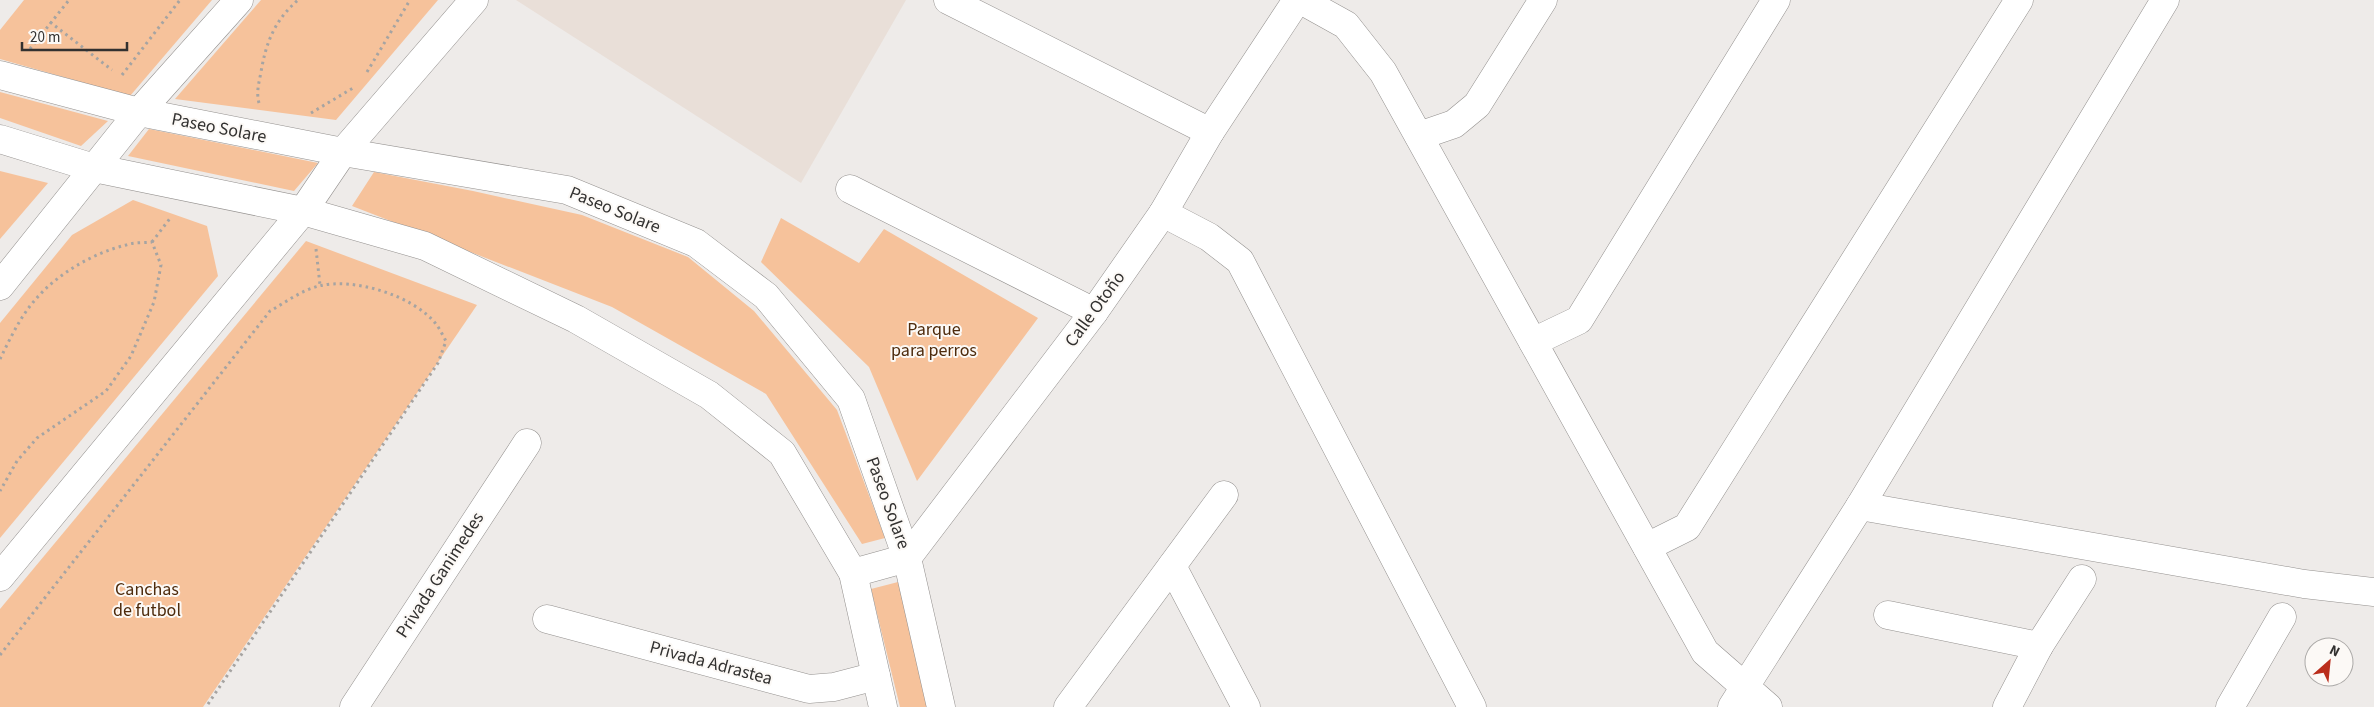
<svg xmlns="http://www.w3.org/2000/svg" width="2374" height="707" font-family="'Source Sans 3',sans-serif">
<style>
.built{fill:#e9dfd8}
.green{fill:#f6c29b}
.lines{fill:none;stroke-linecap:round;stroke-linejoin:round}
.minor-casing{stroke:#94918f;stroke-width:29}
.path{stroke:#a6a4a2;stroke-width:3;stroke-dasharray:2.5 4;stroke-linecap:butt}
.minor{stroke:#fff;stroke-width:28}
.labels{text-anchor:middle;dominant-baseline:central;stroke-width:4;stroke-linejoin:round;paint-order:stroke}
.street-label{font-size:18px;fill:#323130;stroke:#fcf9f6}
.park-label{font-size:18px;fill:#4e2b0c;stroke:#fcf9f6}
</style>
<rect width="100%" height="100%" fill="#eeebe9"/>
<path class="built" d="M 516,0 L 906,0 L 801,183 Z"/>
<g class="green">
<path d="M 24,0 L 212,0 L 130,96 L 0,59 L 0,30 Z"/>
<path d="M 261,0 L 438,0 L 336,120 L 175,99 Z"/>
<path d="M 0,92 L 108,121 L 81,146 L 0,118 Z"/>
<path d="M 149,129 L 318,163 L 294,191 L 128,156 Z"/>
<path d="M 0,171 L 48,183 L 0,239 Z"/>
<path d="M 374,172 L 473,191 L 582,215 L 688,257 L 754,311 L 837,410 L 885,538 L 862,544 L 766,394 L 612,307 L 352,206 Z"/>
<path d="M 133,200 L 207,226 L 218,276 L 0,538 L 0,323 L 72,235 Z"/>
<path d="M 781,218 L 859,263 L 884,229 L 1038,318 L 917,481 L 869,367 L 761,262 Z"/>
<path d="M 306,241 L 477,305 L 203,707 L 0,707 L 0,609 Z"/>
<path d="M 898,582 L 930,707 L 900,707 L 871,589 Z"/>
</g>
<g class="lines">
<defs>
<g id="minor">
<path d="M 948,0 L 1210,132"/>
<path d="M 1301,0 L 1346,25 L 1383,72 L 1705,652 L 1768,707"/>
<path d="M 0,75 L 139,112 L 343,152 L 567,190 L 696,243 L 766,296 L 851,399 L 907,558 L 941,707"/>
<path d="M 1419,136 L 1454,124 L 1477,105 L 1543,0"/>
<path d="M 0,139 L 94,168 L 303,211 L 425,246 L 576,319 L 709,395 L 782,453 L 853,573 L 883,707"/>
<path d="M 850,189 L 1094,312"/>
<path d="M 1163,213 L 1209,237 L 1240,261 L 1472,707"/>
<path d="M 0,286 L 139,112 L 239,0"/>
<path d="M 1533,342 L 1579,320 L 1776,0"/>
<path d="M 1860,506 L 2304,584 L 2374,592"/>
<path d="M 1647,547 L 1687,527 L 2019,0"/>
<path d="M 1172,566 L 1246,707"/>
<path d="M 853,573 L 907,558 L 1094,312 L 1163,213 L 1210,132 L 1297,0"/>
<path d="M 0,577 L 303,211 L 343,152 L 474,0"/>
<path d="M 1888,615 L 2039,646"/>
<path d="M 547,619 L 809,689 L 834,687 L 876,676"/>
<path d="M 354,707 L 527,443"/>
<path d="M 1068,707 L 1224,495"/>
<path d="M 1732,707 L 1860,506 L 2165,0"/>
<path d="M 2007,707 L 2039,646 L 2082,579"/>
<path d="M 2230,707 L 2282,617"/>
</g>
</defs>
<use href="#minor" class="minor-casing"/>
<g class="path">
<path d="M 50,22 L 112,70"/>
<path d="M 30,49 L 69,0"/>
<path d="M 367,72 L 410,0"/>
<path d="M 122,75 L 180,0"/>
<path d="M 259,103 C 256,92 259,83 261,72 C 266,42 275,20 298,0"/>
<path d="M 311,113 L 353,88"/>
<path d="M 152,242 L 171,217"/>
<path d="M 316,249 L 320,285"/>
<path d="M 0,359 C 10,339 20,317 35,300 C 57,274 93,253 126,245 C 134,242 144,243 152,242 L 161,265 L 154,302 L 131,356 L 106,391 L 37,438 L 17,461 L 0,491"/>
<path d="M 0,655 L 270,311 C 286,302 302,290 319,286 C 354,277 414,296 436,324 C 440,329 443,336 446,341 L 438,363 L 206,707"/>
</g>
<use href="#minor" class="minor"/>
</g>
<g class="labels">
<g class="street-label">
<text transform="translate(219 128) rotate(11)">Paseo Solare</text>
<text transform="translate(615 210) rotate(22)">Paseo Solare</text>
<text transform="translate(1095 309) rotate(-54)">Calle Otoño</text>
<text transform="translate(888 503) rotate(70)">Paseo Solare</text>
<text transform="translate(440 575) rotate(-57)">Privada Ganimedes</text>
<text transform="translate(711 663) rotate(15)">Privada Adrastea</text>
</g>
<g class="park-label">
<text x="934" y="329">Parque<tspan x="934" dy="21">para perros</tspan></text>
<text x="147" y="589">Canchas<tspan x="147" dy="21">de futbol</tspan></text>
</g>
</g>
<g transform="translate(2329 662) rotate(27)"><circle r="24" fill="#fcf9f6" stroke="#aba9a7"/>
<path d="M0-4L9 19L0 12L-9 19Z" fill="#ba2d1b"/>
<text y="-8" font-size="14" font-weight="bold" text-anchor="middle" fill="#323130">N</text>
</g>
<path d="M22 42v8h105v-8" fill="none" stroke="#323130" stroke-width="2.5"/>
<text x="30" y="42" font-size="15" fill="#323130" stroke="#fcf9f6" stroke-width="4" paint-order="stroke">20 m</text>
</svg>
